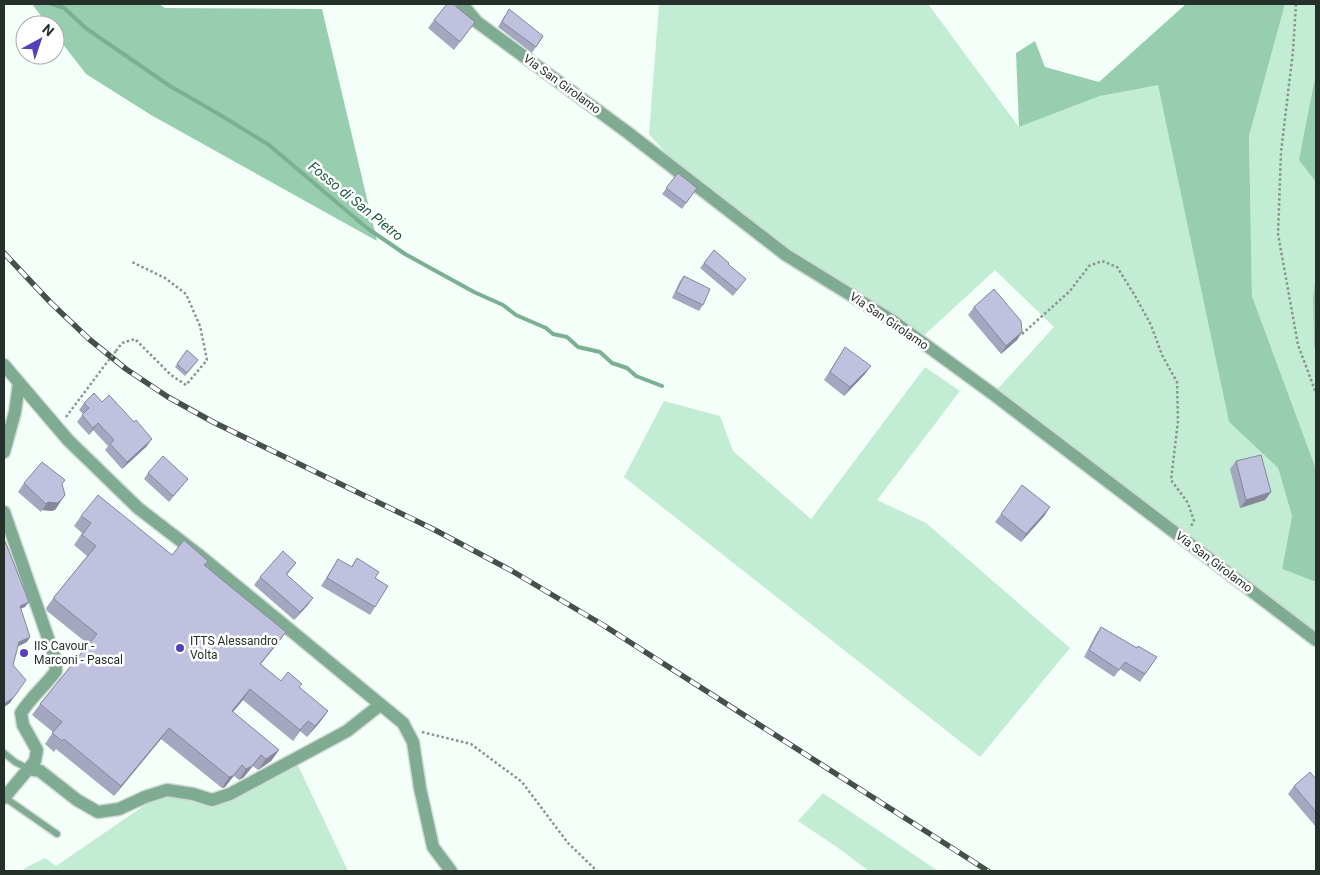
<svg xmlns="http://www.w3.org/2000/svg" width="1320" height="875" font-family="Roboto,sans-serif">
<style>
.green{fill:#c2ecd4}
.forest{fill:#98ceb0}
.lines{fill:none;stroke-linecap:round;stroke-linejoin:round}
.stream{stroke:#7bb093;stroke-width:4}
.service-casing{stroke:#cedad3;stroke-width:9}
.minor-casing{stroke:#cedad3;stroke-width:15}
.tertiary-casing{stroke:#cedad3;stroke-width:15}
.path{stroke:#89948e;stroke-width:2.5;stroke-dasharray:2.5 2.5;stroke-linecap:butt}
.service{stroke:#80ab93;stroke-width:6}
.minor{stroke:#80ab93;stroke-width:12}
.tertiary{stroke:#80ab93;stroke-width:12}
.rail-casing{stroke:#45504a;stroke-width:5.5}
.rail{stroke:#fff;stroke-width:4;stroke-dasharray:11;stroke-linecap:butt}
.path-bridge{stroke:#89948e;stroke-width:2.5;stroke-dasharray:2.5 2.5;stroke-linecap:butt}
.wall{fill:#a5a6bf}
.shaded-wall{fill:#86879b}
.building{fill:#c0c1de;stroke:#86879b}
.poi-dot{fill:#5441b9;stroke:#fff;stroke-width:2}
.labels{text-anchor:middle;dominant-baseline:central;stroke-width:5;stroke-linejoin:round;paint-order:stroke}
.street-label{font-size:12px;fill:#25302a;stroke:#fff}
.poi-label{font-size:12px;fill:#25302a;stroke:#fff;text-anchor:start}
.water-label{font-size:14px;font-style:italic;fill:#1c5b3f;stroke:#fff}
</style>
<rect width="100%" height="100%" fill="#f3fff8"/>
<g class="green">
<path d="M 659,4 L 928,4 L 1019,127 L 1100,96 L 1158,84 L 1229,422 L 1278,468 L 1292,516 L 1282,569 L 1316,582 L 1316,640 L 993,394 L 1054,327 L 995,270 L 919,340 L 786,255 L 689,179 L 649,134 Z"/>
<path d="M 1285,4 L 1316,4 L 1314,177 L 1316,182 L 1316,271 L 1313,297 L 1314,347 L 1316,349 L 1316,469 L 1252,296 L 1249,136 Z"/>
<path d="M 925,367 L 960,391 L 877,500 L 926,523 L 1070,648 L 980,757 L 624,477 L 664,401 L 720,416 L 733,451 L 811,519 Z"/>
<path d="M 295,759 L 348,871 L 23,871 L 25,868 L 45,858 L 56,866 L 167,790 L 212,800 Z"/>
<path d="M 823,793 L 938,871 L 869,871 L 837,847 L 798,821 Z"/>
</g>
<g class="forest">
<path d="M 32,4 L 159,4 L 165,8 L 322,9 L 377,241 L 151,115 L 86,74 L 55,34 L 55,25 L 48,25 Z"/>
<path d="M 1186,4 L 1285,4 L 1249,136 L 1252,296 L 1316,469 L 1316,582 L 1282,569 L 1292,516 L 1278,468 L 1229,422 L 1158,85 L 1100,96 L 1019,127 L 1016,53 L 1035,41 L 1045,67 L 1099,82 Z"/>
<path d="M 1316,73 L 1316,182 L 1299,160 Z"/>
<path d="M 1316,271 L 1316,349 L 1314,347 L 1313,297 Z"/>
</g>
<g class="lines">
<path class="stream" d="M 52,4 L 64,8 L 87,29 L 170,86 L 222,116 L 269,145 L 367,228 L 405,254 L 474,292 L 503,305 L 516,315 L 546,328 L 553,334 L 567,337 L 578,347 L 600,352 L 612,363 L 627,368 L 636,376 L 662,386"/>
<defs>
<g id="service">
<path d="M 4,753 L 15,762 L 29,769"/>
<path d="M 4,797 L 57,834"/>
</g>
<g id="minor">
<path d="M 4,365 L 68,440 L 138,508 L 199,555 L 403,723 L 413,742 L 420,788 L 433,847 L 451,871"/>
<path d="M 4,452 L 15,412 L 19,383"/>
<path d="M 4,512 L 55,658 L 56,671 C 45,686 31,697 21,713 L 23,725 L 37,750 L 35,761 L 4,798"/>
<path d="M 29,769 L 40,771 L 77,800 L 98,812 L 119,809 L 145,797 L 167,790 L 193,794 L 212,800 L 230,794 L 347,731 L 380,705"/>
</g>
<path id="tertiary" d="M 462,4 L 477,22 L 627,132 L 786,255 L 893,321 L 993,394 L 1316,640"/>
</defs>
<use href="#service" class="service-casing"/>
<use href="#minor" class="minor-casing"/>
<use href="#tertiary" class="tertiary-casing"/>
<g class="path">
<path d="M 1296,4 L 1293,51 L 1281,152 L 1278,234 L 1298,345 L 1316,393"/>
<path d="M 1022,334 L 1070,291 L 1089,266 L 1102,261 L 1117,267 L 1134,294 L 1151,325 L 1162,355 L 1177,382 L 1178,421 L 1171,480 L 1188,503 L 1194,521 L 1190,528"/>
<path d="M 116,351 L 122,343 L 135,339 L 171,375 L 186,385 L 207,360 L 200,326 L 186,294 L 165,278 L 132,262"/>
<path d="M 66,417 L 105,365"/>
<path d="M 422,732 L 471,744 L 522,782 L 568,843 L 597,871"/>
</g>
<use href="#service" class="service"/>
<use href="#minor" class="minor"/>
<use href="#tertiary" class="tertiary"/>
<defs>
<path id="rail" d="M 4,253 L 51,303 L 89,339 L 126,369 L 168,397 L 213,422 L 433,529 L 512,571 L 603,625 L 988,871"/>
</defs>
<use href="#rail" class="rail-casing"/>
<use href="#rail" class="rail"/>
<path class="path-bridge" d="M 105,365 L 116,351"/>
</g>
<g class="wall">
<path d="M 505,15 L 543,36 L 532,53 L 498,27 Z"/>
<path d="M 434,20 L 475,22 L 454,50 L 428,28 Z"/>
<path d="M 678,173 L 697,188 L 682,209 L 662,194 Z"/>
<path d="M 704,263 L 728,264 L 742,284 L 733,296 L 700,268 Z"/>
<path d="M 684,276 L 703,305 L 699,311 L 672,298 L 680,281 Z"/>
<path d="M 974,307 L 1022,332 L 1017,340 L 1001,354 L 968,315 Z"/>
<path d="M 845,347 L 865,374 L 844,396 L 824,380 Z"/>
<path d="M 187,350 L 198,360 L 185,376 L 175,367 Z"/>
<path d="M 84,403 L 147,446 L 122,469 L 105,450 L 108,446 L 93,430 L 89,435 L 77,422 L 83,414 L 79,410 Z"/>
<path d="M 1236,461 L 1271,492 L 1265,500 L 1240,508 L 1230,469 Z"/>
<path d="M 148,473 L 184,484 L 169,502 L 144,479 Z"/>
<path d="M 24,483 L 62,484 L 59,504 L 55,510 L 51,511 L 42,510 L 41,512 L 18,492 Z"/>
<path d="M 1001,514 L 1045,515 L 1021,542 L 995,522 Z"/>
<path d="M 81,516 L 172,555 L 208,561 L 205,566 L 286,632 L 278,643 L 261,664 L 281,681 L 299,687 L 328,711 L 320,722 L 307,737 L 300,731 L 293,741 L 243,700 L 233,712 L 279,750 L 271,761 L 258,770 L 253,766 L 244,777 L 239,780 L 234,776 L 225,787 L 222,788 L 161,739 L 114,796 L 56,749 L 54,752 L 45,744 L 53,732 L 32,715 L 40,704 L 88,644 L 47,611 L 46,608 L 54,597 L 87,556 L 74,545 L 82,533 L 74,526 Z"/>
<path d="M 357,558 L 375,578 L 375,607 L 370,615 L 321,586 L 338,559 L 351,567 Z"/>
<path d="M 296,563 L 287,575 L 313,598 L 307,606 L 294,620 L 254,585 L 260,577 Z"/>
<path d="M 1101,627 L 1137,648 L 1157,657 L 1140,682 L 1120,669 L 1114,677 L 1084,657 L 1096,634 Z"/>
<path d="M 1316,779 L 1316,827 L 1288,794 L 1294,786 Z"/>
</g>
<g class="shaded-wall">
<path d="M 1022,332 L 1017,340 L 1001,354 L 1006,346 Z"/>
<path d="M 871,366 L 865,374 L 844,396 L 850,387 Z"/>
<path d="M 98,423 L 93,430 L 89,435 L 93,428 Z"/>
<path d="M 152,439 L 147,446 L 122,469 L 127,462 Z"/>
<path d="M 1271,492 L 1265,500 L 1240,508 L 1246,500 Z"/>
<path d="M 65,495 L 55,510 L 51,511 L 42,510 L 48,502 Z"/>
<path d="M 1050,507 L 1045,515 L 1021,542 L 1026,534 Z"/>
<path d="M 313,598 L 307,606 L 294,620 L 300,612 Z"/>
<path d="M 29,602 L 25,607 L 16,611 L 20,606 Z"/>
<path d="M 286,632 L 278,643 L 252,674 L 260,664 Z"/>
<path d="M 30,637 L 27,642 L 15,648 L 19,642 Z"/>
<path d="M 250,689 L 243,700 L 224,722 L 232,711 Z"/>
<path d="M 14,697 L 10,703 L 4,707 L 4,704 Z"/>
<path d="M 328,711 L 320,722 L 307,737 L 315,726 Z"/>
<path d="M 308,721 L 300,731 L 293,741 L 300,730 Z"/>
<path d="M 169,728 L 161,739 L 114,796 L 121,786 Z"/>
<path d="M 279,750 L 271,761 L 258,770 L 266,759 Z"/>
<path d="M 261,755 L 244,777 L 239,780 L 246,769 Z"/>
<path d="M 242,765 L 225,787 L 222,788 L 229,777 Z"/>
</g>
<g class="building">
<path d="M 447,4 L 453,4 L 475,22 L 460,42 L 434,20 Z"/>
<path d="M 509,9 L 543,36 L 536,47 L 502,22 Z"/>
<path d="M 678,173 L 697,188 L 686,203 L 666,188 Z"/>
<path d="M 714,250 L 729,263 L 728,264 L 746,279 L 737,290 L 704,263 Z"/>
<path d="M 684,276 L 710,289 L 703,305 L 676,292 Z"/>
<path d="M 994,289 L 1021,321 L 1022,332 L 1006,346 L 974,307 Z"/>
<path d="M 845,347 L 871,366 L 850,387 L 830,372 Z"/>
<path d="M 187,350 L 198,360 L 187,373 L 177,364 Z"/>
<path d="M 94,393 L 102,402 L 109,395 L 134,422 L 136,420 L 152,439 L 127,462 L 110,444 L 114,440 L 98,423 L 93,428 L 82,415 L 89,408 L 84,403 Z"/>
<path d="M 1261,455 L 1271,492 L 1246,500 L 1236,461 Z"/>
<path d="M 163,456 L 188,479 L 173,496 L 148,473 Z"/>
<path d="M 42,462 L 65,480 L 62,484 L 65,495 L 60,501 L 57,503 L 48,502 L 46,504 L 24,483 Z"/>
<path d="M 1022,485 L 1050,507 L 1026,534 L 1001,514 Z"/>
<path d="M 98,495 L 172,555 L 184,540 L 208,561 L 204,565 L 286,632 L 260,664 L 281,681 L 288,672 L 302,684 L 299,687 L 328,711 L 315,726 L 308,721 L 300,730 L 250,689 L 232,711 L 279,750 L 266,759 L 261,755 L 252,766 L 246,769 L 242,765 L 233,776 L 229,777 L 169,728 L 121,786 L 64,739 L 62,741 L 52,733 L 62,722 L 40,704 L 97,634 L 55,600 L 54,597 L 96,546 L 82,535 L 91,523 L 81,516 Z"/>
<path d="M 4,541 L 5,541 L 29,602 L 20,606 L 30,637 L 19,642 L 13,665 L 26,680 L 14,697 L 4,704 Z"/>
<path d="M 283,551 L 296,563 L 286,574 L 313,598 L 300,612 L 260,577 Z"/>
<path d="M 357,558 L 379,572 L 375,578 L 388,586 L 375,607 L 327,578 L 338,559 L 352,567 Z"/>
<path d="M 1101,627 L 1137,648 L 1138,646 L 1157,657 L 1145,674 L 1125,662 L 1119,670 L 1089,650 Z"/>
<path d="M 1310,772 L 1316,779 L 1316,812 L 1294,786 Z"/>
</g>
<g class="poi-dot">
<circle cx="180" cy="648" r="5"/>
<circle cx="24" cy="653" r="5"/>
</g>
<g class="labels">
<g class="street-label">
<text transform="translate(562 84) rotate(36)">Via San Girolamo</text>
<text transform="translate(889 321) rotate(34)">Via San Girolamo</text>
<text transform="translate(1214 562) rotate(37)">Via San Girolamo</text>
</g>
<g class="poi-label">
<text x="190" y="641">ITTS Alessandro<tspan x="190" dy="14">Volta</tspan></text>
<text x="34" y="646">IIS Cavour -<tspan x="34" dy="14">Marconi - Pascal</tspan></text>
</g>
<g class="water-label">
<text transform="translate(356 201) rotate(39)">Fosso di San Pietro</text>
</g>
</g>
<rect width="1320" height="875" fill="none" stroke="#25302a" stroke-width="10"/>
<g transform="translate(40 40) rotate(40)"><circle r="24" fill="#ffffff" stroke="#a8acaa"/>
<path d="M0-4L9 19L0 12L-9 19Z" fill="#5441b9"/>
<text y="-8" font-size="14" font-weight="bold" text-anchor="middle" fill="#25302a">N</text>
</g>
</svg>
